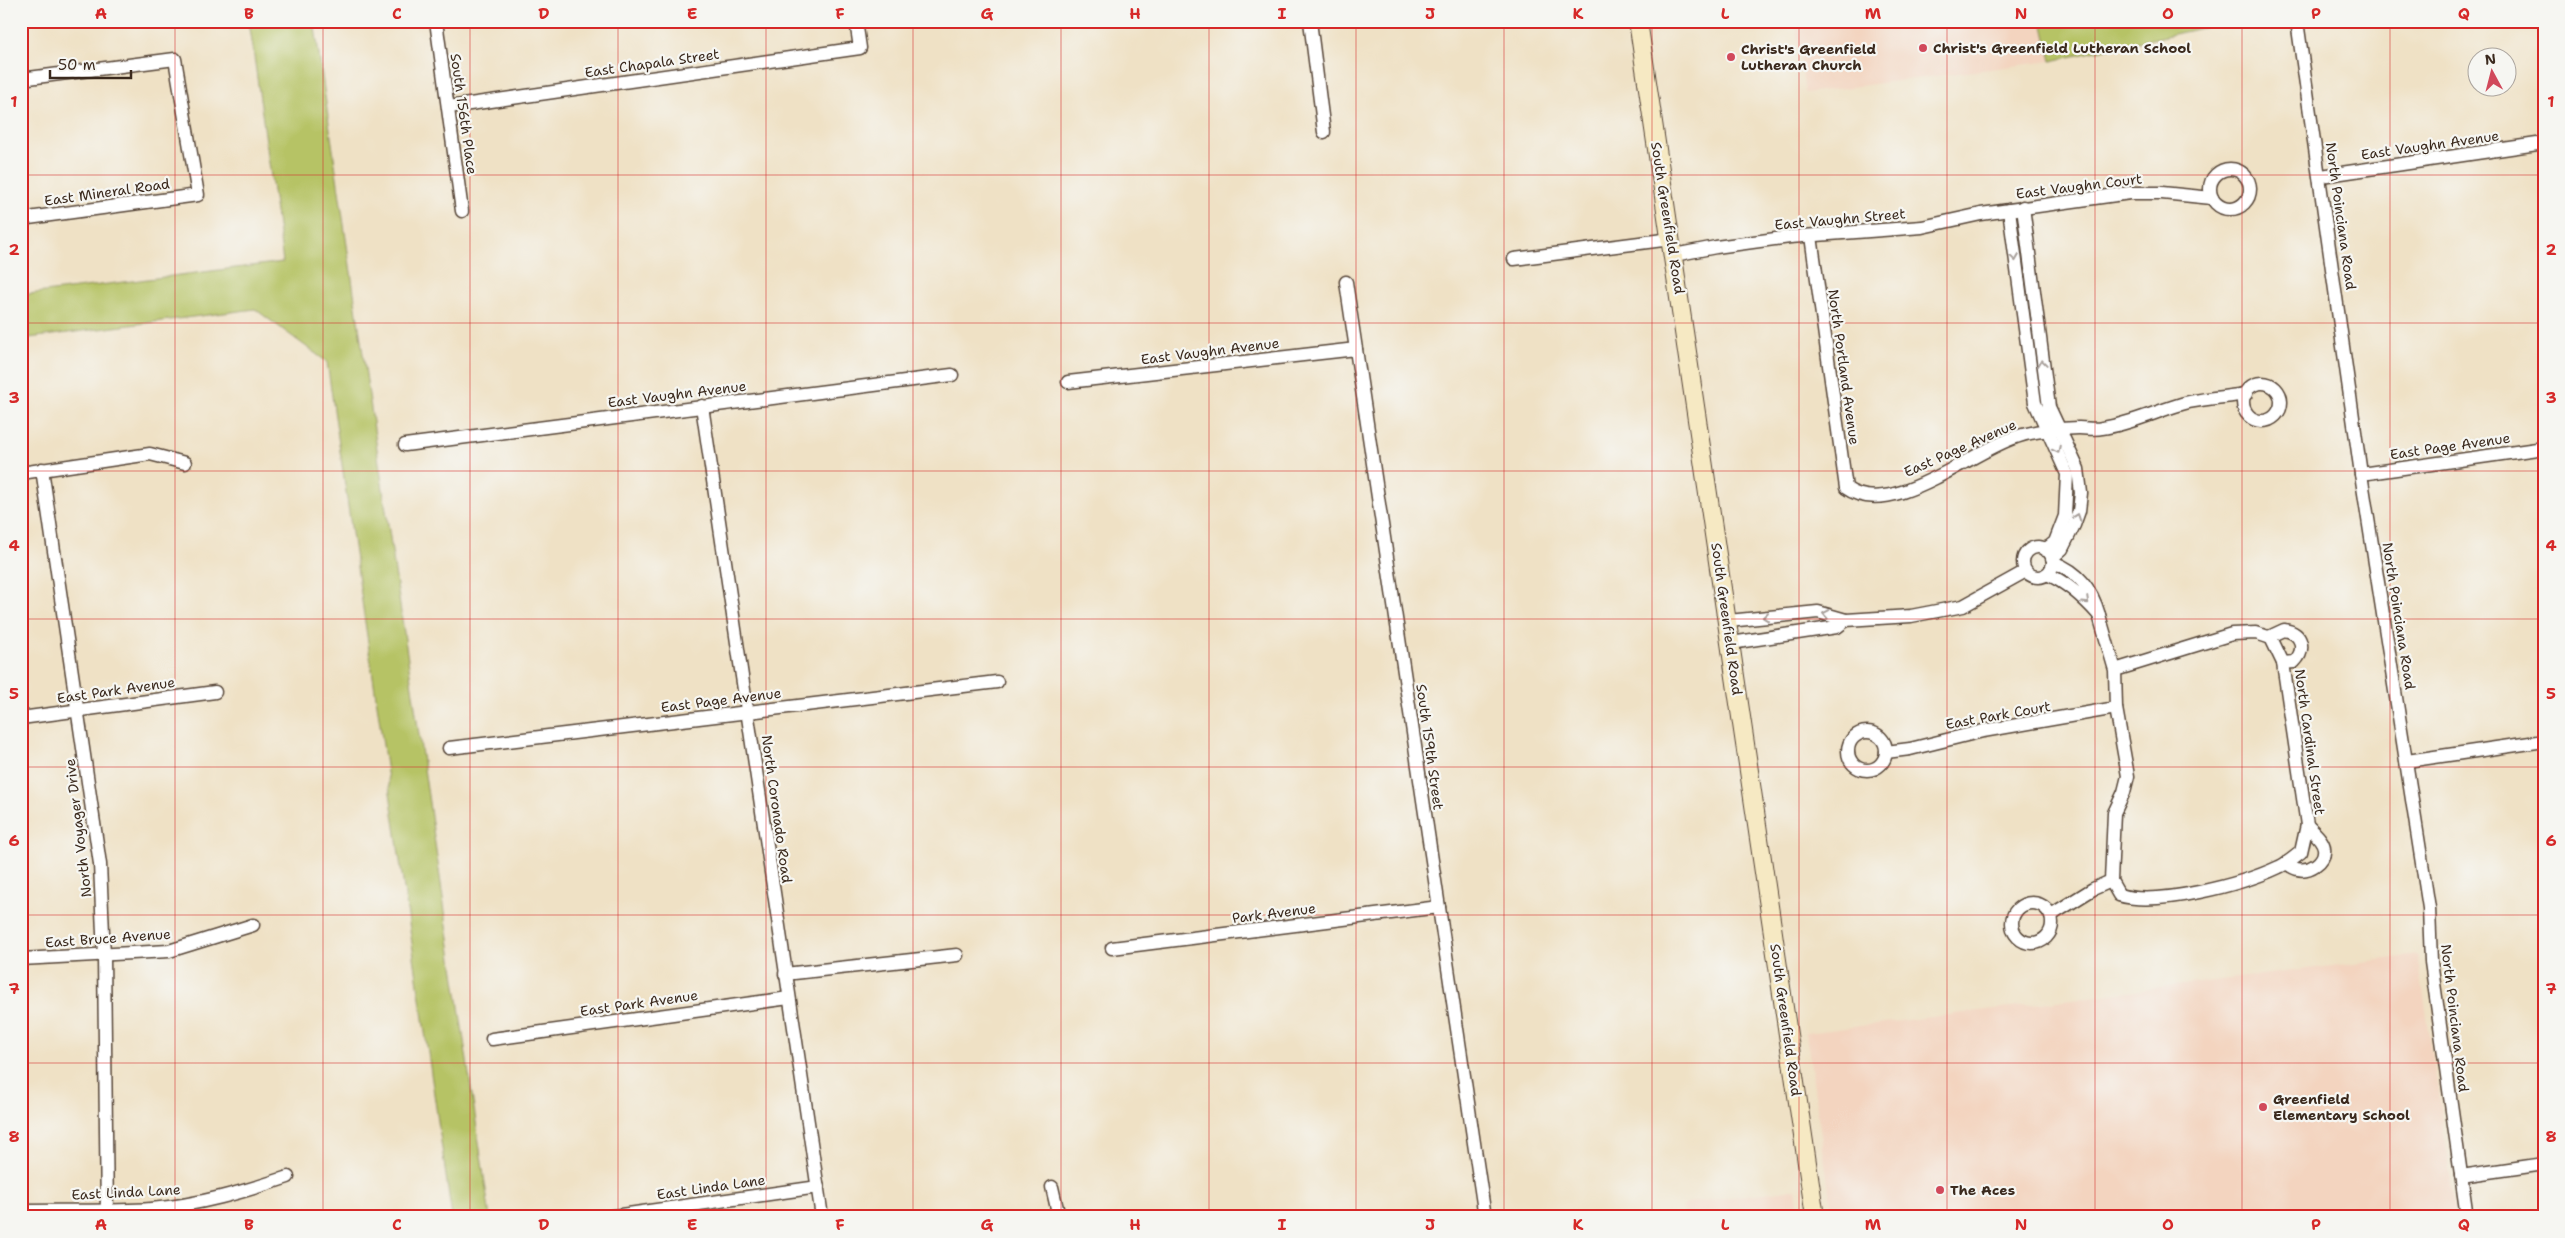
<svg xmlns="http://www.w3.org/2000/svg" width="2565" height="1238" font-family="'Shantell Sans',sans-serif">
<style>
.built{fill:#f3d4bf}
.green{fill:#b6c365;stroke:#787642}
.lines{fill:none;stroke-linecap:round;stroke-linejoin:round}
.street-casing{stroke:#564537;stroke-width:15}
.secondary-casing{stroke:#564537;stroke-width:20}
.street{stroke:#fff;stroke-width:12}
.secondary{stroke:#f6e9c3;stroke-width:18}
.oneway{stroke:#a79f9a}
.grid{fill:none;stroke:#d62828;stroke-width:1;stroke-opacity:0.55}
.poi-dot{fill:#d1495b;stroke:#f6f6f2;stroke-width:2}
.labels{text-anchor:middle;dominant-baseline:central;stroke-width:4.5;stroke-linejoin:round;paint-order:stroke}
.poi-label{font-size:14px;font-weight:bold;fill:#3b2a1e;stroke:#f6f6f2;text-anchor:start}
.street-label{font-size:14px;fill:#3b2a1e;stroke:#f6f6f2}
.neatline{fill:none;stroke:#d62828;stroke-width:2}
.grid-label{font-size:16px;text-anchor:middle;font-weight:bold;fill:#d62828}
</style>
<rect width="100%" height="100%" fill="#f6f6f2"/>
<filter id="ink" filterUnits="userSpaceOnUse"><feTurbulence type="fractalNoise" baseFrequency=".02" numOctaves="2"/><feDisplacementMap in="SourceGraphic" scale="10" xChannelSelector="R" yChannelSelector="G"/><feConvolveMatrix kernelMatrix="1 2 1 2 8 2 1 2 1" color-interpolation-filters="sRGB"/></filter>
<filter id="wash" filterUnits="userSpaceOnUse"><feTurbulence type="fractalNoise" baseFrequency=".0096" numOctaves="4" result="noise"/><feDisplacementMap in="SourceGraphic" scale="20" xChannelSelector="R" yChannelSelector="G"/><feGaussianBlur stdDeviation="1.12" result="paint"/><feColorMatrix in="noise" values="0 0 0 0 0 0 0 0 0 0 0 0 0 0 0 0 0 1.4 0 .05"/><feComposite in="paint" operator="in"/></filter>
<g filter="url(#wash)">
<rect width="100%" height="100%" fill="#efe1c5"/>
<g class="built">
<path d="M 1795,21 L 2042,21 L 2051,61 L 1805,93 Z"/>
<path d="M 2418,955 L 2456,1217 L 1833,1217 L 1806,1033 Z"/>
<path d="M 1796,1189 L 1800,1217 L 1684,1217 L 1683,1207 L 1687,1203 Z"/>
</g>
<g class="green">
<path d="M 249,21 L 314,21 L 490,1217 L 452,1217 L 327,362 L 255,309 L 21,339 L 21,295 L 283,262 Z"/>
<path d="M 2042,21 L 2234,21 L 2051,61 Z"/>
</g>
</g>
<g filter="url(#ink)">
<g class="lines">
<defs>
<g id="street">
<path d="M 436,21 L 462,211"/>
<path d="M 1310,21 L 1324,132"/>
<path d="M 2297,21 L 2361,474 L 2429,908 L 2431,962 L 2467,1217"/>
<path d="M 21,79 L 175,59 L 198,195 L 21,219"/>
<path d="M 449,107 L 860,48 L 856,21"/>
<circle cx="2230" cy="189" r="20"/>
<path d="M 2321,176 L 2544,143"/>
<path d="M 2023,207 L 2049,407 L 2078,469 L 2081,493 L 2079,511 L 2074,525 L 2062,549 L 2052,558"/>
<path d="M 2009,210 L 2035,403 L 2067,474 L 2065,516 L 2055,542 L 2045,550"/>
<path d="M 1811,236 L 1846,488 C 1891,521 1971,451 2016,437 C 2036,430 2058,429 2079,428 C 2087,428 2095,430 2102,428 C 2133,424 2160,409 2189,402 C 2208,398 2227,397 2246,394"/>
<path d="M 1674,255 L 1716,247 L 1790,237 L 1922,227 L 1981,214 L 2130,193 L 2162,193 L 2212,198"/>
<path d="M 1514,259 L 1671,239"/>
<path d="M 1346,282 L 1485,1217"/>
<path d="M 1068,382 L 1356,349"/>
<circle cx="2262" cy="402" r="19"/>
<path d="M 702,406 L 822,1217"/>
<path d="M 405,445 L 952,375"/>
<path d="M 42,469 L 100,864 L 104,956 L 107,1217"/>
<path d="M 21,473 L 150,454 L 185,463"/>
<path d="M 2361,474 L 2544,448"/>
<circle cx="2038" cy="562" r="15"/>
<path d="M 2047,574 C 2068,583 2084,598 2099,615 C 2091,588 2079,572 2053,562"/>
<path d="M 2099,615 L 2115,670 L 2116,708 L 2128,776 L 2124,792 L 2114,813 L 2111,881 L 2119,895 C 2157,907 2243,884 2279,867 C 2287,864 2294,857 2301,852 L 2307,825 L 2283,663 L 2271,638 L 2256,633 L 2232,634 L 2115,670"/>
<path d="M 1728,621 L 1818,612 L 1846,620 L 1911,616 L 1963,606 L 2026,571"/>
<path d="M 2269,637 L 2284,630 C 2303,633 2306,650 2294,662 L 2283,663"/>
<path d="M 1731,643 L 1837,627 L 1846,620"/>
<path d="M 21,718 L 215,692"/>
<circle cx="1867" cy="751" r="19"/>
<path d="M 449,748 L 997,682"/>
<path d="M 1886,752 L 1910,749 L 1983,731 L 2116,708"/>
<path d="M 2407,761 L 2544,741"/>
<path d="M 2286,863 C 2289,865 2293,868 2297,869 C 2309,872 2326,862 2324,848 C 2323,839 2313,832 2307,825"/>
<circle cx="2032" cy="923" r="20"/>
<path d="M 2051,915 L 2093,889 L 2111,881"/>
<path d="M 1112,948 L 1439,907"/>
<path d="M 21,959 L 169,951 L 253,925"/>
<path d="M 785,974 L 957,955"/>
<path d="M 492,1039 L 789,998"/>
<path d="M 2461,1176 L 2544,1164"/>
<path d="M 1052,1187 L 1059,1217"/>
<path d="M 21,1211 C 64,1210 108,1212 151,1209 C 199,1205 243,1192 288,1177"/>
<path d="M 607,1217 L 818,1187"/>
</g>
<path id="secondary" d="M 1638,21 L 1815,1217"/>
</defs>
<use href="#street" class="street-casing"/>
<use href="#secondary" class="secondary-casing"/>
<use href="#street" class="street"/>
<use href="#secondary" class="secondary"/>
</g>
<defs><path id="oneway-chevron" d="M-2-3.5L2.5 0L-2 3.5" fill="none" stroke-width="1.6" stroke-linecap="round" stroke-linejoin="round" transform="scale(1.25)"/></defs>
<g class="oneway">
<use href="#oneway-chevron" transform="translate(2015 258) rotate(82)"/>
<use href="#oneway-chevron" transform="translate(2042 363) rotate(-98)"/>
<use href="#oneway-chevron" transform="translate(2057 450) rotate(63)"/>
<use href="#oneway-chevron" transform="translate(2077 517) rotate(-71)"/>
<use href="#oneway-chevron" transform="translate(2086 601) rotate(44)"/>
<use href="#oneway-chevron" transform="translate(1826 614) rotate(-169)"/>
<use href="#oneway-chevron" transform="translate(1766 617) rotate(174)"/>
</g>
</g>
<path class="grid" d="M 175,21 L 175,1217M 323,21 L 323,1217M 470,21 L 470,1217M 618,21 L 618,1217M 766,21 L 766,1217M 913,21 L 913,1217M 1061,21 L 1061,1217M 1209,21 L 1209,1217M 1356,21 L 1356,1217M 1504,21 L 1504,1217M 1652,21 L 1652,1217M 1799,21 L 1799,1217M 1947,21 L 1947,1217M 2095,21 L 2095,1217M 2242,21 L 2242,1217M 2390,21 L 2390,1217M 21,175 L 2544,175M 21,323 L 2544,323M 21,471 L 2544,471M 21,619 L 2544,619M 21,767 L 2544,767M 21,915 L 2544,915M 21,1063 L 2544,1063"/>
<g class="poi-dot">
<circle cx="1923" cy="48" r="5"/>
<circle cx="1731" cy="57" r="5"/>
<circle cx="2263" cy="1107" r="5"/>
<circle cx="1940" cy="1190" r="5"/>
</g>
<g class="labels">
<g class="poi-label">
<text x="1933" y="48">Christ's Greenfield Lutheran School</text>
<text x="1741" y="49">Christ's Greenfield<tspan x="1741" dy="16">Lutheran Church</tspan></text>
<text x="2273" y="1099">Greenfield<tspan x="2273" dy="16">Elementary School</tspan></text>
<text x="1950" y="1190">The Aces</text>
</g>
<g class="street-label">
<text transform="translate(652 63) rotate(-8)">East Chapala Street</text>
<text transform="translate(464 114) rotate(82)">South 156th Place</text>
<text transform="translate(2430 145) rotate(-8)">East Vaughn Avenue</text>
<text transform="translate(2079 186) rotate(-7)">East Vaughn Court</text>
<text transform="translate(107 192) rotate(-8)">East Mineral Road</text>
<text transform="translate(2341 216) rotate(82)">North Poinciana Road</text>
<text transform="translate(1668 218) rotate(81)">South Greenfield Road</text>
<text transform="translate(1840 219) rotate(-5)">East Vaughn Street</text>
<text transform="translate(1210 351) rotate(-7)">East Vaughn Avenue</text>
<text transform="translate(1844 367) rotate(82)">North Portland Avenue</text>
<text transform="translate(677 394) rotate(-7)">East Vaughn Avenue</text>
<text transform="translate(2450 446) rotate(-8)">East Page Avenue</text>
<text transform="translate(1960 448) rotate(-24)">East Page Avenue</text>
<text transform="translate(2399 616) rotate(81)">North Poinciana Road</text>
<text transform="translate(1727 619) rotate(82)">South Greenfield Road</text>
<text transform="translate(116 690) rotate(-8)">East Park Avenue</text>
<text transform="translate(721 700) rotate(-7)">East Page Avenue</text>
<text transform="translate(1998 715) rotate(-10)">East Park Court</text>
<text transform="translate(2310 742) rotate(82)">North Cardinal Street</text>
<text transform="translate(1430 747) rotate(82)">South 159th Street</text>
<text transform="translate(777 809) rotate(82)">North Coronado Road</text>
<text transform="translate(78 828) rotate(-97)">North Voyager Drive</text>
<text transform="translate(1274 913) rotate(-7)">Park Avenue</text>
<text transform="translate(108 938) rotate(-4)">East Bruce Avenue</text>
<text transform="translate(639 1003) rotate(-8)">East Park Avenue</text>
<text transform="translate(2455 1018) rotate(83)">North Poinciana Road</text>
<text transform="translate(1786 1020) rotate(82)">South Greenfield Road</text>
<text transform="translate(711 1187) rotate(-8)">East Linda Lane</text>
<text transform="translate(126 1192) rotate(-3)">East Linda Lane</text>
</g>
</g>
<rect width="2565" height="1238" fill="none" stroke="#f6f6f2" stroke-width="55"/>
<g transform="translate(2492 72) rotate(353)"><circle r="24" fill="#f6f6f2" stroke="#aba49d"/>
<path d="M0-4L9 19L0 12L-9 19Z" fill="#d1495b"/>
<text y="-8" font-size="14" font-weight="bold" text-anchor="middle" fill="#3b2a1e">N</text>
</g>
<path d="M50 70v8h81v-8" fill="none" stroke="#3b2a1e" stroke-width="2.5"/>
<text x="58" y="70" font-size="15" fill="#3b2a1e" stroke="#f6f6f2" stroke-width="4" paint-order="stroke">50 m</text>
<rect x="28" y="28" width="2510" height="1182" class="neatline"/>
<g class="grid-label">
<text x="101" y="19">A</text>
<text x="249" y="19">B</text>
<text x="397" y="19">C</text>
<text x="544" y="19">D</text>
<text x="692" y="19">E</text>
<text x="840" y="19">F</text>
<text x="987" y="19">G</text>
<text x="1135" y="19">H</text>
<text x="1282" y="19">I</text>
<text x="1430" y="19">J</text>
<text x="1578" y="19">K</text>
<text x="1725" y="19">L</text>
<text x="1873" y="19">M</text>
<text x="2021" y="19">N</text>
<text x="2168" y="19">O</text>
<text x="2316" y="19">P</text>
<text x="2464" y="19">Q</text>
<text x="14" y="107">1</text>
<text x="2551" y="107">1</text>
<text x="14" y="255">2</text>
<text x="2551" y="255">2</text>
<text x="14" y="403">3</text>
<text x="2551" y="403">3</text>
<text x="14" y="551">4</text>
<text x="2551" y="551">4</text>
<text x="14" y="699">5</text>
<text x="2551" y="699">5</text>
<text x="14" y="846">6</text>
<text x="2551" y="846">6</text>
<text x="14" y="994">7</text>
<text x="2551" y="994">7</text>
<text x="14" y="1142">8</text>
<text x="2551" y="1142">8</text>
<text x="101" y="1230">A</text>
<text x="249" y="1230">B</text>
<text x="397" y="1230">C</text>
<text x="544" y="1230">D</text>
<text x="692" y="1230">E</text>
<text x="840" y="1230">F</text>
<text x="987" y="1230">G</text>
<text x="1135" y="1230">H</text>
<text x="1282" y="1230">I</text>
<text x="1430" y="1230">J</text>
<text x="1578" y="1230">K</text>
<text x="1725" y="1230">L</text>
<text x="1873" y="1230">M</text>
<text x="2021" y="1230">N</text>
<text x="2168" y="1230">O</text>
<text x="2316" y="1230">P</text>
<text x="2464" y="1230">Q</text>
</g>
</svg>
